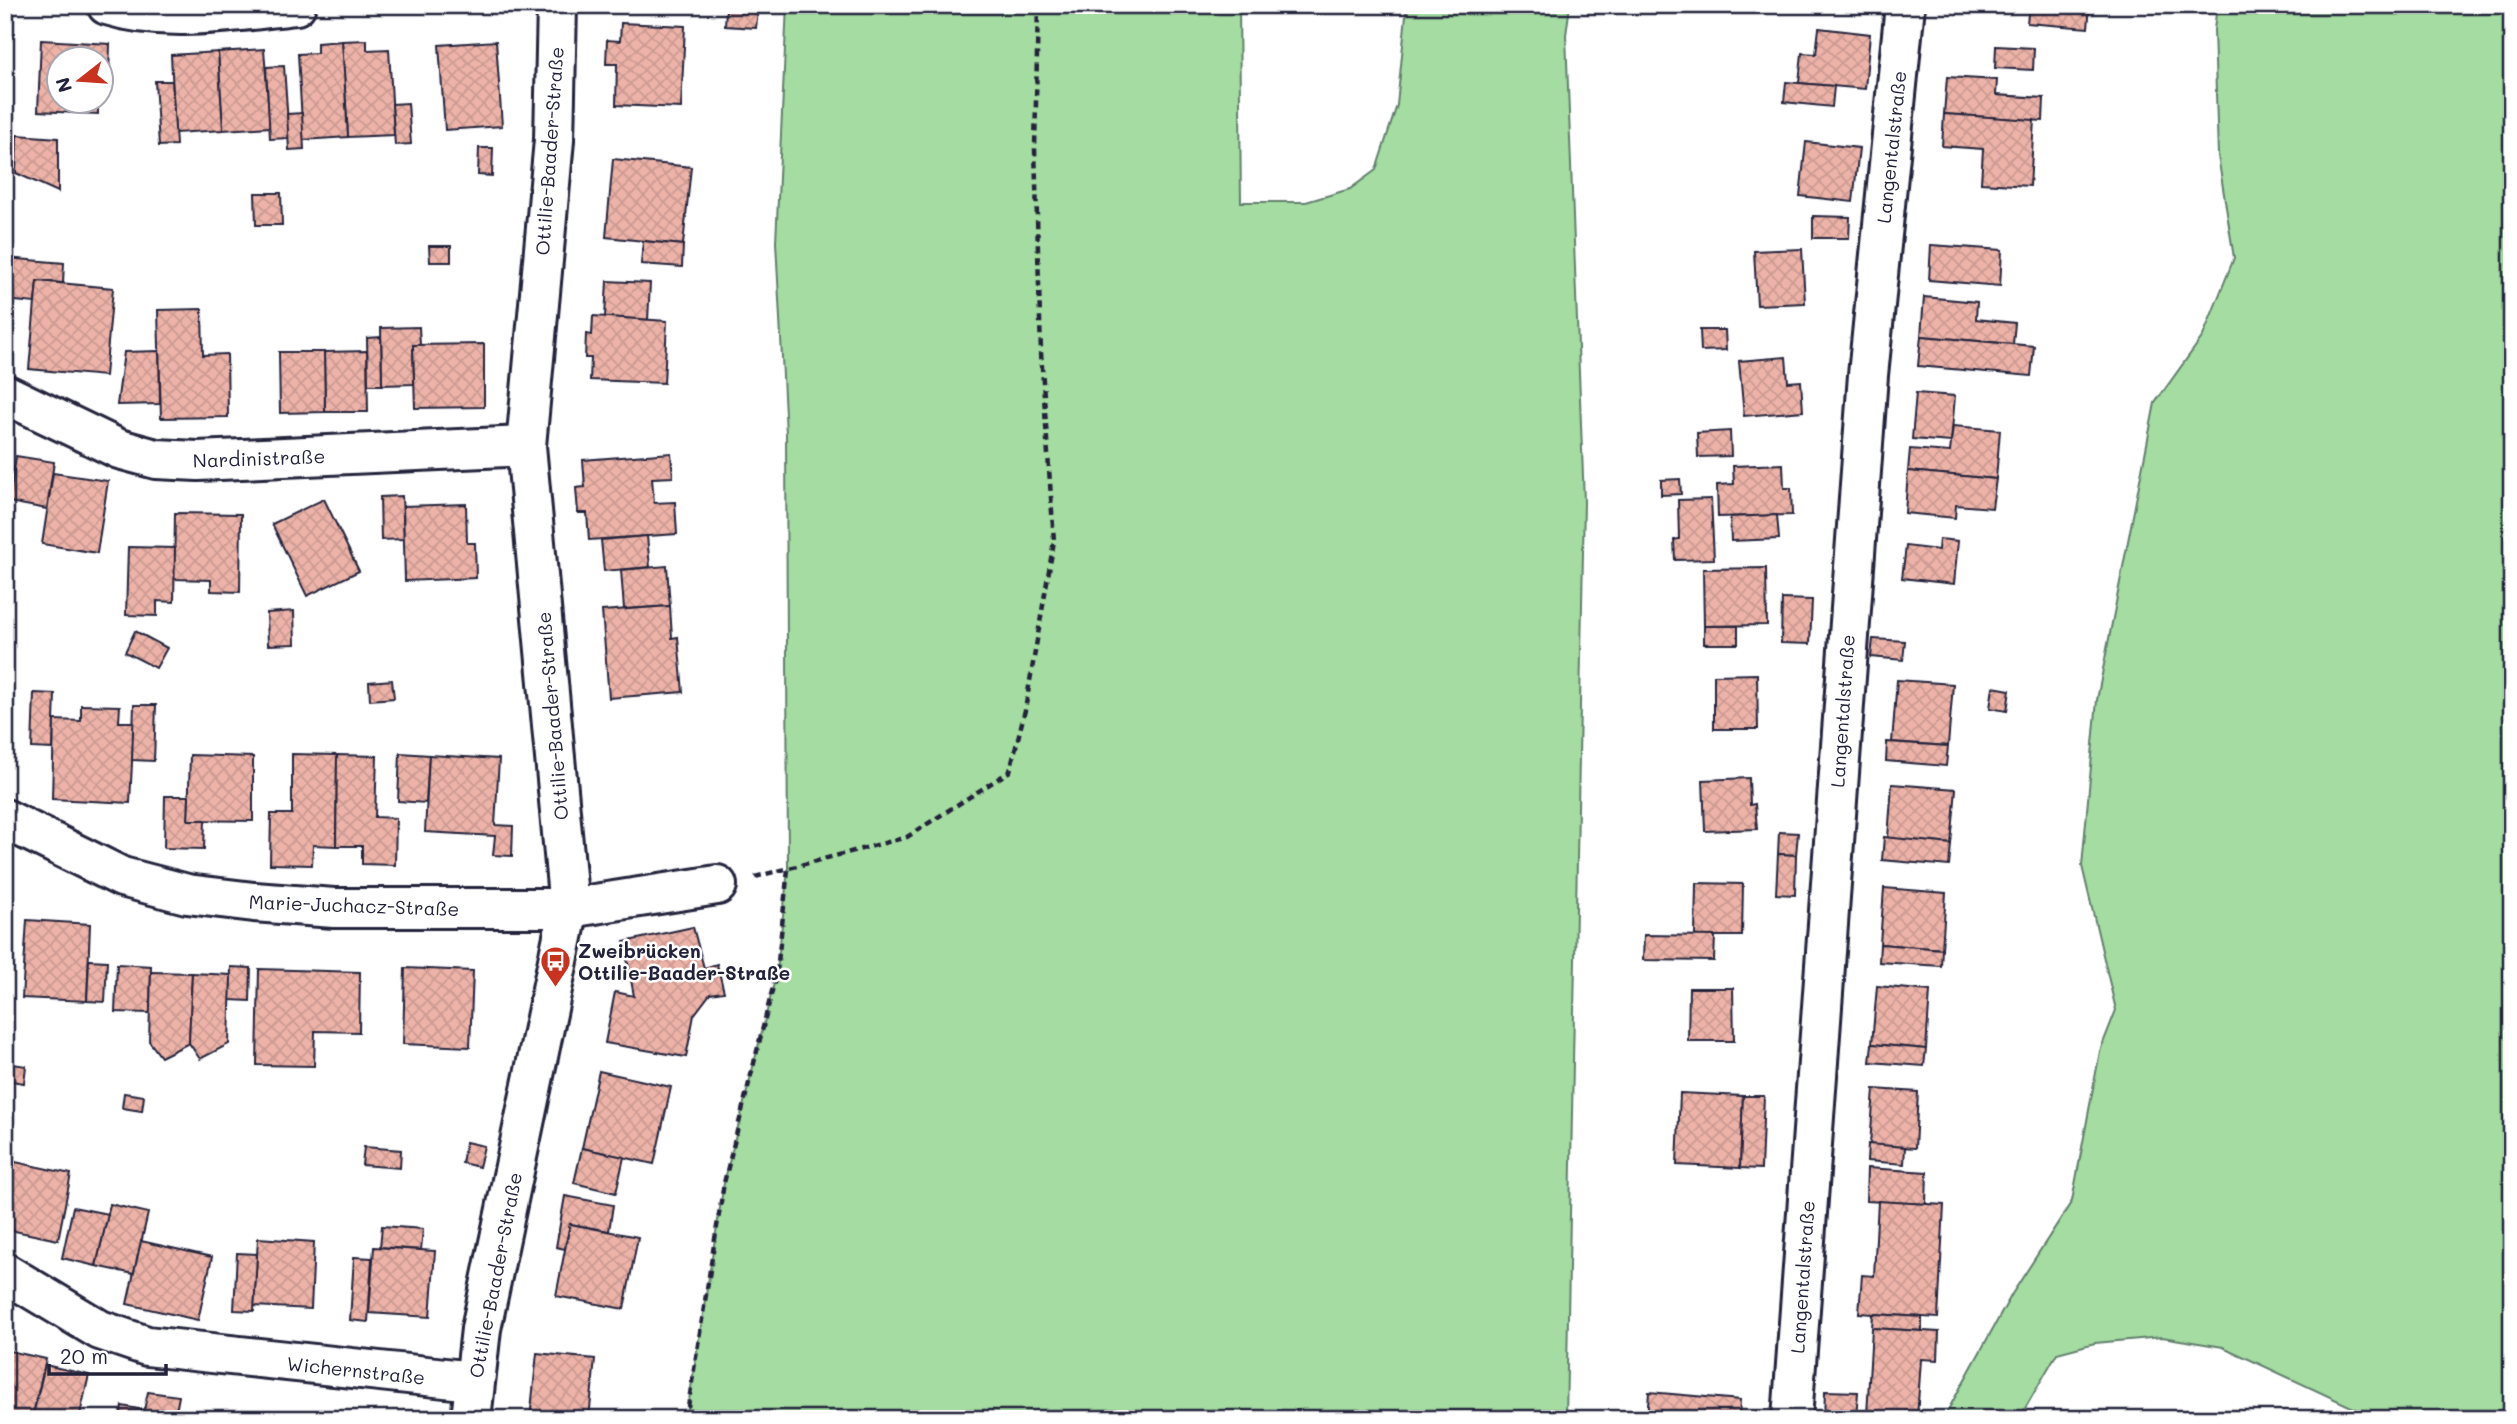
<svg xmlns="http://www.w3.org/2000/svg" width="2517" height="1424" font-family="Mali,sans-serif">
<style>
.grass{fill:#a4dca1;stroke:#637f6e;stroke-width:2}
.building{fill:url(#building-cross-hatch);stroke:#22223b;stroke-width:2}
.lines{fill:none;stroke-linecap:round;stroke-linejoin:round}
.minor-casing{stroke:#22223b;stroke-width:44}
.path{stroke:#22223b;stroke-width:4.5;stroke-dasharray:7 5;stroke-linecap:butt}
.minor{stroke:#fff;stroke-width:38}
.labels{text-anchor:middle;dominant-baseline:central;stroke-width:5;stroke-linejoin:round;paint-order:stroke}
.street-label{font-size:19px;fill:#22223b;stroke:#fff}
.poi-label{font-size:19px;font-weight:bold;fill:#22223b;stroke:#fff;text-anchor:start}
</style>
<defs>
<pattern id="building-cross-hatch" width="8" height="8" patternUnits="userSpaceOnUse" patternTransform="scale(1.75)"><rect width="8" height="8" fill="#edb3a8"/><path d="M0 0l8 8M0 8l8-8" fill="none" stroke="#cb9a92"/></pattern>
</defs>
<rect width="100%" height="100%" fill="#fff"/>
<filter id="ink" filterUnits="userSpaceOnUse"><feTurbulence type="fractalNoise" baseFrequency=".0143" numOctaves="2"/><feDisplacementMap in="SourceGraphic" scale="14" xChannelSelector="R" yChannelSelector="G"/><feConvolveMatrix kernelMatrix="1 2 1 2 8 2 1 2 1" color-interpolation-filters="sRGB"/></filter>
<g filter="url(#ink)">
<g class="grass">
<path d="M 787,5 L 1239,5 L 1241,202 L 1306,202 L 1350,189 L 1376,170 L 1397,105 L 1407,5 L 1570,5 L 1566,35 L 1584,502 L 1566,1419 L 686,1419 L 724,1183 L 777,971 L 788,869 L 786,434 L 776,242 Z"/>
<path d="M 2217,5 L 2512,5 L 2512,1419 L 2377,1419 L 2223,1347 L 2162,1337 L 2095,1343 L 2057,1353 L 2019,1419 L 1943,1419 L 2012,1294 L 2072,1201 L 2100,1051 L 2116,1010 L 2082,866 L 2097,700 L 2155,403 L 2203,336 L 2234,258 L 2218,156 L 2214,30 Z"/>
</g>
<g class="building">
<path d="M 2029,5 L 2090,5 L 2088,28 L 2027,23 Z"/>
<path d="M 726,8 L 758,10 L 756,28 L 725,26 Z"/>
<path d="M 621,23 L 685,26 L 681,108 L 616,105 L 617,64 L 606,64 L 607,40 L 620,41 Z"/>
<path d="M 1819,28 L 1870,34 L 1865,89 L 1799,83 L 1802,53 L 1816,54 Z"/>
<path d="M 41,40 L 110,44 L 109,76 L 102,76 L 102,60 L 60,60 L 60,102 L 98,102 L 98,114 L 38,111 Z"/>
<path d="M 367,40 L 367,50 L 389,49 L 394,135 L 348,137 L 342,41 Z"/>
<path d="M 342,41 L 348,137 L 303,140 L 298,54 L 317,53 L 317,43 Z"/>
<path d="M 496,41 L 502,126 L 445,130 L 439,45 Z"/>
<path d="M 1996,46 L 2034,48 L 2033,70 L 1995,68 Z"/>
<path d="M 264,49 L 270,127 L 223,130 L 218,52 Z"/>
<path d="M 218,52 L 223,130 L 175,133 L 171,55 Z"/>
<path d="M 284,66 L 289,138 L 270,139 L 266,67 Z"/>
<path d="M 1947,77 L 1997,80 L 1996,95 L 2044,98 L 2043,121 L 1944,114 Z"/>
<path d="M 155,81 L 172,81 L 176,145 L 159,146 Z"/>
<path d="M 1786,82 L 1834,86 L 1832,107 L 1784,102 Z"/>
<path d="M 408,103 L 411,144 L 395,145 L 392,104 Z"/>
<path d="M 302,113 L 304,149 L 289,150 L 287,114 Z"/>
<path d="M 1944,114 L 2034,120 L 2030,186 L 1981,183 L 1983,149 L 1942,146 Z"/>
<path d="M 17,135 L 58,138 L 58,192 L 16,173 Z"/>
<path d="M 5,139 L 13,139 L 12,164 L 5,164 Z"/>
<path d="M 1806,142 L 1859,148 L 1853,202 L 1800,196 Z"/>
<path d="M 479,148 L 493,148 L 492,176 L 478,175 Z"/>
<path d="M 613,159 L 691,167 L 683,245 L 606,237 Z"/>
<path d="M 255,193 L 281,193 L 282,225 L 256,225 Z"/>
<path d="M 1813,216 L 1850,217 L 1849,238 L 1813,238 Z"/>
<path d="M 643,241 L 683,245 L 682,267 L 641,264 Z"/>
<path d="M 1931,245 L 2002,250 L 2000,286 L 1929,280 Z"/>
<path d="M 429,246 L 451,246 L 451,262 L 430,262 Z"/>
<path d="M 1802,249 L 1805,303 L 1757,305 L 1754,251 Z"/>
<path d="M 6,258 L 64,263 L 63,283 L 37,281 L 35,303 L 5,300 Z"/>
<path d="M 37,281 L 113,288 L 105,376 L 29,369 Z"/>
<path d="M 607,281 L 650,283 L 648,320 L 605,317 Z"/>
<path d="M 1924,297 L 1977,302 L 1976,319 L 2015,323 L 2013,344 L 1921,336 Z"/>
<path d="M 202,309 L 203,355 L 227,354 L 228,417 L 161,418 L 158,310 Z"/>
<path d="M 593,316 L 667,321 L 664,383 L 590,380 L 591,358 L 585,358 L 586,334 L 592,335 Z"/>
<path d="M 419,327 L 420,345 L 413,345 L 414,384 L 382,385 L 381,328 Z"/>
<path d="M 1700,330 L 1725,330 L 1726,350 L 1701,351 Z"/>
<path d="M 1921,336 L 2034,346 L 2031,376 L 1918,366 Z"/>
<path d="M 381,337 L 382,385 L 368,385 L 367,338 Z"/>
<path d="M 484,344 L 484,407 L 415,408 L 413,345 Z"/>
<path d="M 159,351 L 160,404 L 117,405 L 124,352 Z"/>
<path d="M 367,351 L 368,412 L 325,412 L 324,352 Z"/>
<path d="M 279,352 L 324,352 L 325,412 L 280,413 Z"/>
<path d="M 1786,357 L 1788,382 L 1801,381 L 1803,411 L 1744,416 L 1739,361 Z"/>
<path d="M 1916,393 L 1955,396 L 1951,442 L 1912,439 Z"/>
<path d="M 1953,426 L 2000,430 L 1996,479 L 1908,471 L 1910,449 L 1950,452 Z"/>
<path d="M 1730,431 L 1731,456 L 1698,457 L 1697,433 Z"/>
<path d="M 671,453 L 673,477 L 652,478 L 654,503 L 675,502 L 677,534 L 589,540 L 587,513 L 578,513 L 576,488 L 585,487 L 583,460 Z"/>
<path d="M 16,456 L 54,462 L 47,509 L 9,502 Z"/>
<path d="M 1783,464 L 1784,488 L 1791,488 L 1792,515 L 1718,517 L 1717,485 L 1734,484 L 1733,466 Z"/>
<path d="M 1908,471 L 1996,479 L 1992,508 L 1956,505 L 1955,518 L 1905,513 Z"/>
<path d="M 53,473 L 108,481 L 97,553 L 42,544 Z"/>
<path d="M 1680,479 L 1681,494 L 1661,495 L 1661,480 Z"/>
<path d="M 402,496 L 404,539 L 381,540 L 380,497 Z"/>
<path d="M 324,499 L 359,571 L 307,596 L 272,524 Z"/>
<path d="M 1711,499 L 1714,559 L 1675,560 L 1674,540 L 1679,539 L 1678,500 Z"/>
<path d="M 466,504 L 467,543 L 475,543 L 476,578 L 405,581 L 403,506 Z"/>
<path d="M 175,513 L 241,514 L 240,592 L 211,591 L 211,580 L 174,579 Z"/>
<path d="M 1777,515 L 1779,539 L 1731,541 L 1730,517 Z"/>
<path d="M 647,536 L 650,567 L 604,571 L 601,540 Z"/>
<path d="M 1939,539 L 1958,541 L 1954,584 L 1902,578 L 1906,546 L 1938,550 Z"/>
<path d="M 128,547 L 175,548 L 174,602 L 157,601 L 157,616 L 126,615 Z"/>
<path d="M 667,566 L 670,606 L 624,609 L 621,570 Z"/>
<path d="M 1766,568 L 1767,625 L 1704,626 L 1703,569 Z"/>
<path d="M 1782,599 L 1812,600 L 1810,644 L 1781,643 Z"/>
<path d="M 670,606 L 672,638 L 678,637 L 683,692 L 609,698 L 602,611 Z"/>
<path d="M 294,611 L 295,644 L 268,645 L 267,613 Z"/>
<rect x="1704" y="626" width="34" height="18"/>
<path d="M 135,631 L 167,648 L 156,668 L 125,652 Z"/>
<path d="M 1873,639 L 1905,641 L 1903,660 L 1871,657 Z"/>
<path d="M 1757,674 L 1758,729 L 1714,729 L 1714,675 Z"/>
<path d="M 392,680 L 394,698 L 370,700 L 369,682 Z"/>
<path d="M 1897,680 L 1953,684 L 1948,746 L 1892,742 Z"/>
<path d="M 1993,687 L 2010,690 L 2007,711 L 1990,708 Z"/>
<path d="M 34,693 L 55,694 L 53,749 L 32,748 Z"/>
<path d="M 81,705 L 120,706 L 119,722 L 134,722 L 130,803 L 52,799 L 54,720 L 81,721 Z"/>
<path d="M 134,705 L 156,705 L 154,761 L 132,760 Z"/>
<path d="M 1887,742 L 1948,746 L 1946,766 L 1886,761 Z"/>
<path d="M 400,753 L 429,755 L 426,803 L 398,801 Z"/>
<path d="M 292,754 L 337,755 L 336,846 L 313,845 L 312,865 L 270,864 L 271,814 L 292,814 Z"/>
<path d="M 190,755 L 253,757 L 253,821 L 188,820 Z"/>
<path d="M 337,755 L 377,756 L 375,817 L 396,818 L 395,865 L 362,864 L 362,846 L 336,846 Z"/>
<path d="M 429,755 L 499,759 L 495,825 L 513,826 L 512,856 L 493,855 L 495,836 L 425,832 Z"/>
<path d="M 1749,778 L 1750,805 L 1755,804 L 1757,829 L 1705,831 L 1703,780 Z"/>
<path d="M 1892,784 L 1956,789 L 1951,844 L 1888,838 Z"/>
<path d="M 165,796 L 189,796 L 188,820 L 205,820 L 204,849 L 164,848 Z"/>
<path d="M 1779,832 L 1798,833 L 1796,855 L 1778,854 Z"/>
<path d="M 1884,837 L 1951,844 L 1949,866 L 1882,860 Z"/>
<path d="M 1778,854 L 1796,855 L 1795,895 L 1776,894 Z"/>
<path d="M 1696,883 L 1743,884 L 1742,936 L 1695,936 Z"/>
<path d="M 1884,888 L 1946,893 L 1942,949 L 1880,944 Z"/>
<path d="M 27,920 L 90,924 L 87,1001 L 22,998 Z"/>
<path d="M 693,927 L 704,968 L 717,964 L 724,992 L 710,994 L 694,1015 L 686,1057 L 605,1043 L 615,992 L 634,996 L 624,942 Z"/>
<path d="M 1644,935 L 1715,936 L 1714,961 L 1643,960 Z"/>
<path d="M 1880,944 L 1942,949 L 1941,966 L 1879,962 Z"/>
<path d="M 89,960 L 107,961 L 105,1002 L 87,1001 Z"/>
<path d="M 117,964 L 151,966 L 150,1013 L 115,1012 Z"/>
<path d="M 231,967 L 251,968 L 250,1001 L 230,1000 Z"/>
<path d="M 405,968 L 473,971 L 470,1047 L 403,1044 Z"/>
<path d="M 259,969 L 360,972 L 359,1032 L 315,1031 L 314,1066 L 257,1065 Z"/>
<path d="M 151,972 L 192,973 L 189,1043 L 161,1057 L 149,1041 Z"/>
<path d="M 192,973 L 231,975 L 229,1044 L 200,1059 L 189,1043 Z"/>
<path d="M 1877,986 L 1930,991 L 1926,1049 L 1872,1044 Z"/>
<path d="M 1689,988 L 1733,988 L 1734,1041 L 1688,1041 Z"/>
<path d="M 1872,1044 L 1926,1049 L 1924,1066 L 1870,1062 Z"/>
<path d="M 7,1063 L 26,1066 L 24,1083 L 5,1080 Z"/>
<path d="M 599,1071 L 671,1087 L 654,1164 L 582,1148 Z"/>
<path d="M 1874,1089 L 1918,1092 L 1915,1148 L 1870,1145 Z"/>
<path d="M 124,1093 L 144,1096 L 142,1111 L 122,1108 Z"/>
<path d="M 1680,1093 L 1743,1096 L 1740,1168 L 1677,1165 Z"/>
<path d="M 1743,1096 L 1764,1096 L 1761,1169 L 1740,1168 Z"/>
<path d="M 466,1142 L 484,1146 L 479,1167 L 462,1163 Z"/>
<path d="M 1868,1144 L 1905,1147 L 1904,1164 L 1867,1161 Z"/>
<path d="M 364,1147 L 401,1150 L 400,1168 L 362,1165 Z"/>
<path d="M 582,1148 L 624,1157 L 616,1193 L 574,1183 Z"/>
<path d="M 6,1160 L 71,1174 L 58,1240 L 5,1229 Z"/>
<path d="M 1867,1168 L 1927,1172 L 1926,1204 L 1866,1201 Z"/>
<path d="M 565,1196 L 613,1205 L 609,1231 L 570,1224 L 565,1249 L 556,1247 Z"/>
<path d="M 1878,1201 L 1944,1205 L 1938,1318 L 1859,1313 L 1862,1275 L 1874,1276 Z"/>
<path d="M 110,1204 L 148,1213 L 134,1274 L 96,1266 Z"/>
<path d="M 73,1207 L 108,1214 L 96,1266 L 62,1258 Z"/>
<path d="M 570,1224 L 638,1237 L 624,1309 L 556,1296 Z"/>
<path d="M 382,1226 L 423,1229 L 421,1250 L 380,1247 Z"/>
<path d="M 258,1238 L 314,1242 L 311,1309 L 254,1306 Z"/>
<path d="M 141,1241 L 212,1257 L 198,1320 L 127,1304 Z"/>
<path d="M 374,1247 L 435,1251 L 430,1317 L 369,1313 Z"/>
<path d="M 237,1253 L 257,1254 L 254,1311 L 234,1310 Z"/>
<path d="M 354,1257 L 372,1258 L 368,1322 L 350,1320 Z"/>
<path d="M 1873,1314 L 1922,1317 L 1922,1331 L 1872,1328 Z"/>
<path d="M 1872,1328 L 1939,1332 L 1938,1360 L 1921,1359 L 1917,1418 L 1867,1415 Z"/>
<path d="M 5,1350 L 46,1359 L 32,1419 L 5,1418 Z"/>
<path d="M 537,1353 L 595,1359 L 589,1419 L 530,1419 Z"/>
<path d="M 45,1365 L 89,1375 L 79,1419 L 32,1419 Z"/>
<path d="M 1825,1391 L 1858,1392 L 1856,1419 L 1824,1419 Z"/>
<path d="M 148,1392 L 179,1396 L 175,1417 L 185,1419 L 120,1419 L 122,1406 L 144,1410 Z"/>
<path d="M 1649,1392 L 1740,1400 L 1739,1419 L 1647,1419 Z"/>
<path d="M 242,1414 L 302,1419 L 242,1419 Z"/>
</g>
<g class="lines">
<defs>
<g id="minor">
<path d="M 107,5 C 168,24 234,11 296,5"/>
<path d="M 5,394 L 119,449 L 156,459 L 198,461 L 526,446"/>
<path d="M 5,819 L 122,877 L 187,894 L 254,902 L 334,908 L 569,908 L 717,885"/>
<path d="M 5,1273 L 100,1330 L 147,1346 L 473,1381"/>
<path d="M 471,1419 L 481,1329 L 569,908 L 526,446 L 554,140 L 557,5"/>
<path d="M 1792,1419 L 1868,375 L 1905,5"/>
</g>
</defs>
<use href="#minor" class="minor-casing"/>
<g class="path">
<path d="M 755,877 L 907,837 L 1010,771 L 1025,710 L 1054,541 L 1041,353 L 1035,149 L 1038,5"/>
<path d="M 686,1419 L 724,1183 L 777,971 L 788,869"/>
</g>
<use href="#minor" class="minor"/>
</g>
</g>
<defs>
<symbol id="bus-pin" viewBox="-11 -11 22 30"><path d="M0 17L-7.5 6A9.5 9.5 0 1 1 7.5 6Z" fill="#c8321e" stroke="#fff"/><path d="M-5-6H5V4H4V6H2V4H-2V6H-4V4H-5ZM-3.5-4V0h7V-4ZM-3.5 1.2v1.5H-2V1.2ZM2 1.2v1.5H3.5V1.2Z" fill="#fff"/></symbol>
</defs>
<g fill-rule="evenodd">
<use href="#bus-pin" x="538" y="944" width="35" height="47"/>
</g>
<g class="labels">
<g class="street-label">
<text transform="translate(1891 147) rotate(-84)">Langentalstraße</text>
<text transform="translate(549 151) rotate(-86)">Ottilie-Baader-Straße</text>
<text transform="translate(259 458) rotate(-2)">Nardinistraße</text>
<text transform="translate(1842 711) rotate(-86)">Langentalstraße</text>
<text transform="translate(552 716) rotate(-95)">Ottilie-Baader-Straße</text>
<text transform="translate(354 905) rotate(2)">Marie-Juchacz-Straße</text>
<text transform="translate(495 1275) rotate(-79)">Ottilie-Baader-Straße</text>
<text transform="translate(1802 1277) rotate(-86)">Langentalstraße</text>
<text transform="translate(356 1370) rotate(6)">Wichernstraße</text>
</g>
<g class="poi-label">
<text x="578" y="950">Zweibrücken<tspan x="578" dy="22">Ottilie-Baader-Straße</tspan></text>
</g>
</g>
<rect width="2517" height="1424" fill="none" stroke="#fff" stroke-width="28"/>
<rect x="14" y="14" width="2489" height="1396" fill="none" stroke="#22223b" stroke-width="2.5" filter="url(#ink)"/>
<g transform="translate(80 80) rotate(253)"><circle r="33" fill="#ffffff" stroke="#a7a7b1" stroke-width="2"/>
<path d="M0-5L12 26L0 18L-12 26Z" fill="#c8321e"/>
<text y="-10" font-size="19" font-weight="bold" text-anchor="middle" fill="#22223b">N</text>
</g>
<path d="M49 1364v10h117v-10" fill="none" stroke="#22223b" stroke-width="3.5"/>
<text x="60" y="1364" font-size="21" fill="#22223b" stroke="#ffffff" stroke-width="5" paint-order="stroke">20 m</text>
</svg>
